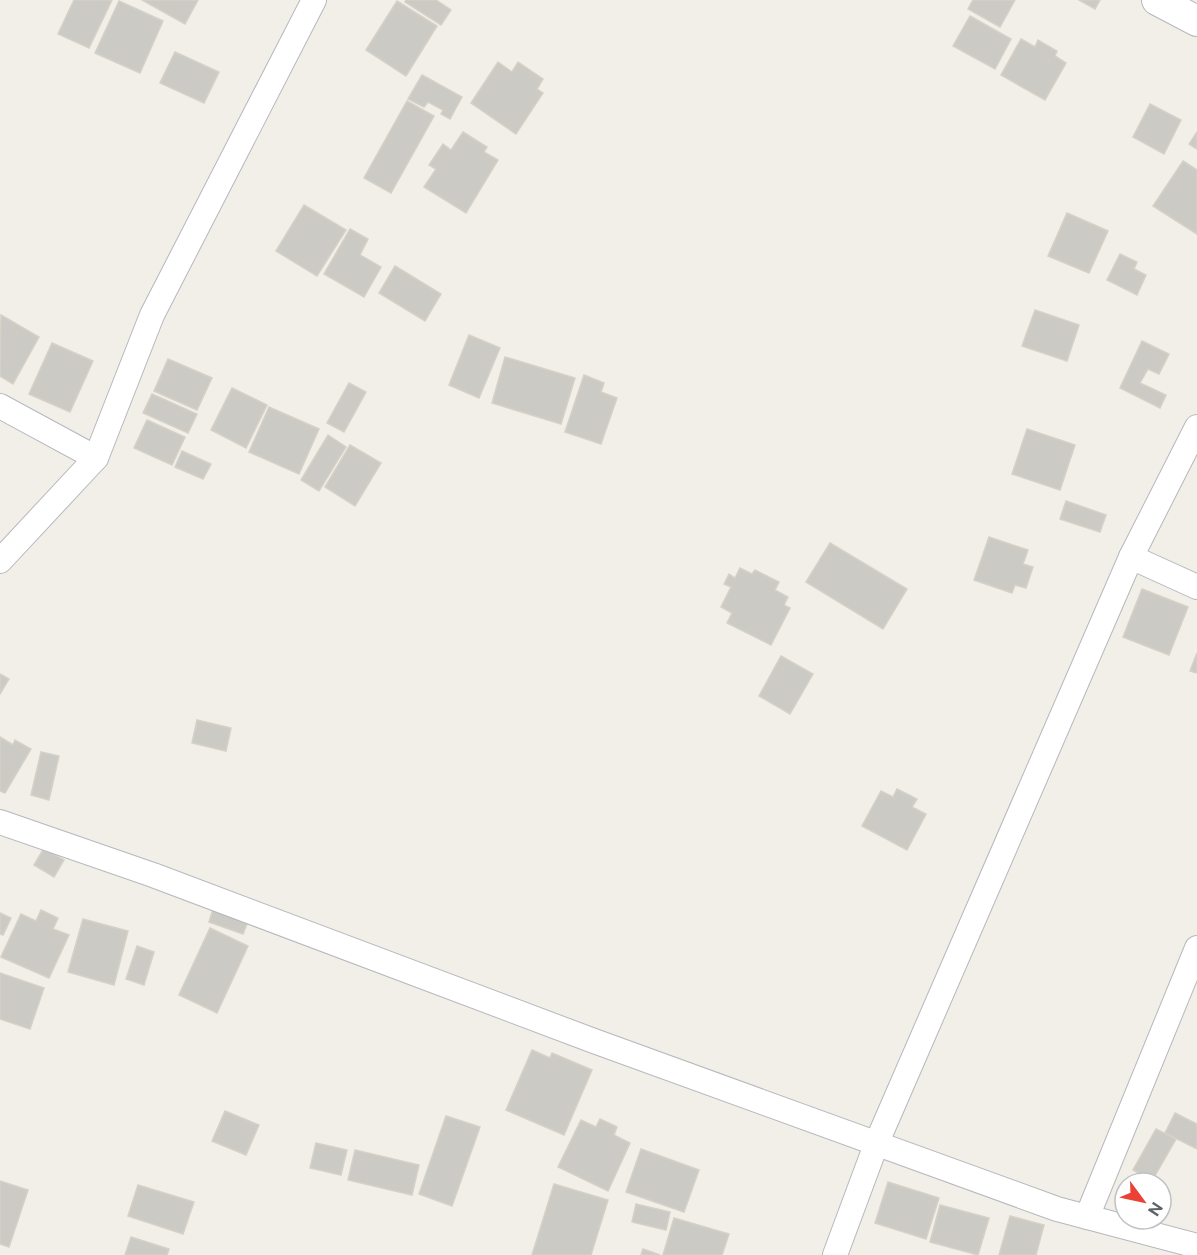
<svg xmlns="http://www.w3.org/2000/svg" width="1197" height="1255" font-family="'Public Sans',sans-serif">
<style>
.building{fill:#cccac5;stroke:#d6d1c6;stroke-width:1.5}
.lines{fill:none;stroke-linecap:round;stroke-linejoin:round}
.minor-casing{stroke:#b5b8bc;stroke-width:26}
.tertiary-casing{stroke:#b5b8bc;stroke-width:32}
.minor{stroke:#fff;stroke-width:24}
.tertiary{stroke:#fff;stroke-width:30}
</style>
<rect width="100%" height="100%" fill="#f1efe8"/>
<g class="building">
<path d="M 74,0 L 112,0 L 89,48 L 58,34 Z"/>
<path d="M 142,0 L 198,0 L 185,24 Z"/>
<path d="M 406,0 L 436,0 L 451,10 L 441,25 L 405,2 Z"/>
<path d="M 973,0 L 1015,0 L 1000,27 L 968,9 Z"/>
<path d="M 1079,0 L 1100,0 L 1095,9 Z"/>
<path d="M 119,1 L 163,21 L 140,73 L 95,53 Z"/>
<path d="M 397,1 L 437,26 L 406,76 L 366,50 Z"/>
<path d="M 970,16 L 1011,39 L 995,69 L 953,46 Z"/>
<path d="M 1021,39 L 1035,47 L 1038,40 L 1057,51 L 1055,56 L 1066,63 L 1045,100 L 1001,75 Z"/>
<path d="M 175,52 L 219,72 L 204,103 L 160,83 Z"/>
<path d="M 498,62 L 512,72 L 518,62 L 543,79 L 537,89 L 543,93 L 516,134 L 471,103 Z"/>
<path d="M 422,75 L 462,97 L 450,119 L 441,114 L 443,110 L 428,102 L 424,107 L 408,99 Z"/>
<path d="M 407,101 L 434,116 L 391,193 L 364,178 Z"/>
<path d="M 1150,104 L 1181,120 L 1164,154 L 1133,137 Z"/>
<path d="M 463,132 L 487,147 L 484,152 L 498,160 L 466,213 L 424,187 L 436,169 L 429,165 L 443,144 L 451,150 Z"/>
<path d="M 1197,132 L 1197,149 L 1189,144 Z"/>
<path d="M 1183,161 L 1197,170 L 1197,234 L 1153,206 Z"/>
<path d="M 304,205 L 346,230 L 317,276 L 276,251 Z"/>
<path d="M 1067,213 L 1108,231 L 1089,273 L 1048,256 Z"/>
<path d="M 350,229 L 368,239 L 360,255 L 381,267 L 364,297 L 324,274 Z"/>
<path d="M 1120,254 L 1137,262 L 1134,269 L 1146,275 L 1137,295 L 1107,280 Z"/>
<path d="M 395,266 L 441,294 L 425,321 L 379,293 Z"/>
<path d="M 1035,310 L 1079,325 L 1067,361 L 1022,346 Z"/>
<path d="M 1,315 L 39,337 L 13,384 L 0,376 Z"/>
<path d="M 469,335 L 500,348 L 479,398 L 449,385 Z"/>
<path d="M 1142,341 L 1169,354 L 1159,374 L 1148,369 L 1140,383 L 1166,395 L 1160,408 L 1120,388 Z"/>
<path d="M 52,343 L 93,361 L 70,412 L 29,394 Z"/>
<path d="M 505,357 L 575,378 L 561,424 L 492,403 Z"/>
<path d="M 168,359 L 212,378 L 197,410 L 154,391 Z"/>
<path d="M 584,375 L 604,383 L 601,392 L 617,398 L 601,444 L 565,432 Z"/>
<path d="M 349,383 L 366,392 L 344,432 L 327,423 Z"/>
<path d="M 232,388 L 267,405 L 246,448 L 211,430 Z"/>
<path d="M 152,394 L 197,414 L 188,433 L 143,413 Z"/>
<path d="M 269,407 L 319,429 L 299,474 L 249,452 Z"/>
<path d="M 147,420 L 185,437 L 172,465 L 134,448 Z"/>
<path d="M 1027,429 L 1075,445 L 1060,490 L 1012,474 Z"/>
<path d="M 328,435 L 346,447 L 319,491 L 301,480 Z"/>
<path d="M 350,445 L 381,463 L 355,506 L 325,487 Z"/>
<path d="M 182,451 L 211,464 L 203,479 L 175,467 Z"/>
<path d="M 1066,501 L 1106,515 L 1100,532 L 1060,519 Z"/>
<path d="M 989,537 L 1028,550 L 1023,564 L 1033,567 L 1026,588 L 1015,585 L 1012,593 L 974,580 Z"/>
<path d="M 830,543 L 907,589 L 883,629 L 806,582 Z"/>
<path d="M 740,568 L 752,574 L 755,570 L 779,582 L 775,590 L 788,597 L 784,605 L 790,608 L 771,645 L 727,623 L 732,613 L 721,607 L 731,587 L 724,584 L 729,574 L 735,578 Z"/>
<path d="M 1142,589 L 1188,607 L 1169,655 L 1123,637 Z"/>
<path d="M 1197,653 L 1197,673 L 1190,671 Z"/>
<path d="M 781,656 L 813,674 L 790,714 L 759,696 Z"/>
<path d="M 0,674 L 9,679 L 0,694 Z"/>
<path d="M 197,720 L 231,728 L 226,751 L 192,743 Z"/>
<path d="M 0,737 L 13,745 L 15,740 L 31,749 L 5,793 L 0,791 Z"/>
<path d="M 41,752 L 59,756 L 49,800 L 31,795 Z"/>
<path d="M 897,789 L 917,799 L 912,807 L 926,814 L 907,850 L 862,826 L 881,791 L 893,797 Z"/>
<path d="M 44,848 L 64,860 L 54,877 L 34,865 Z"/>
<path d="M 214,906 L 249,919 L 243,934 L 209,922 Z"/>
<path d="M 41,910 L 58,918 L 53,929 L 69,935 L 49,978 L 1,957 L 21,914 L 36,921 Z"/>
<path d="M 0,913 L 11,918 L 3,935 L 0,934 Z"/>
<path d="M 83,919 L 128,931 L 114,985 L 68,972 Z"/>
<path d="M 210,928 L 248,946 L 217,1013 L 179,995 Z"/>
<path d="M 137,946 L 154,952 L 144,985 L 126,979 Z"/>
<path d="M 0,973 L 44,988 L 30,1029 L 0,1019 Z"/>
<path d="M 532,1050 L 550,1058 L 552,1053 L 592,1070 L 564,1135 L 506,1110 Z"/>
<path d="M 225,1111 L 259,1125 L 246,1155 L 212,1141 Z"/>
<path d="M 1175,1113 L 1197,1124 L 1197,1149 L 1165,1133 Z"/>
<path d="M 446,1116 L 480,1127 L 452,1206 L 419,1194 Z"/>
<path d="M 600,1119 L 617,1127 L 614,1135 L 630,1143 L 608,1191 L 558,1167 L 581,1120 L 596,1127 Z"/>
<path d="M 1156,1129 L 1176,1139 L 1152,1181 L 1133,1170 Z"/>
<path d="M 316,1143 L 347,1150 L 341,1175 L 310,1168 Z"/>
<path d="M 641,1149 L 699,1170 L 684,1212 L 626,1192 Z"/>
<path d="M 355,1150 L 419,1165 L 412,1195 L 348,1180 Z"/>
<path d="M 0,1181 L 28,1190 L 9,1247 L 0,1244 Z"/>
<path d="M 888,1182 L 939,1198 L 926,1239 L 875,1223 Z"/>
<path d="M 554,1184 L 608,1200 L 591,1255 L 532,1255 Z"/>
<path d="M 138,1185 L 194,1202 L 183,1234 L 128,1216 Z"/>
<path d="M 636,1204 L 670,1212 L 666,1230 L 632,1222 Z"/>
<path d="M 940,1205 L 989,1218 L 978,1255 L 930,1242 Z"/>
<path d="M 1010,1216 L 1044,1225 L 1036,1255 L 999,1255 Z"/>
<path d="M 674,1218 L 729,1234 L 722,1255 L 663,1255 Z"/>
<path d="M 131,1237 L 169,1249 L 167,1255 L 125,1255 Z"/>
<path d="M 643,1249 L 660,1255 L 641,1255 Z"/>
</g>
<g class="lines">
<defs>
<g id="minor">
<path d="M 0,406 L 96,458"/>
<path d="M 1131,557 L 1197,587"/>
<path d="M 0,561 L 96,458 L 152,315 L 314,0"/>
<path d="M 0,822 L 153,875 L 594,1041 L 1057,1209 L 1197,1246"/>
<path d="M 1087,1217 L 1197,948"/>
<path d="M 835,1255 L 877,1142 L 1131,557 L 1197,427"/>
</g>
<path id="tertiary" d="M 1157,0 L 1197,21"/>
</defs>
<use href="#minor" class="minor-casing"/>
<use href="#tertiary" class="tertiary-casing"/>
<use href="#minor" class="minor"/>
<use href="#tertiary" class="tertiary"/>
</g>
<g transform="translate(1143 1201) rotate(123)"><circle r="28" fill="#ffffff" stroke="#bfc1c3" stroke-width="1.5"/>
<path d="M0-4.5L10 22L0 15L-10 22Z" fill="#ea4335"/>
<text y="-9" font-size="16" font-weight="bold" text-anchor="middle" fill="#5f6368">N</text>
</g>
</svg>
